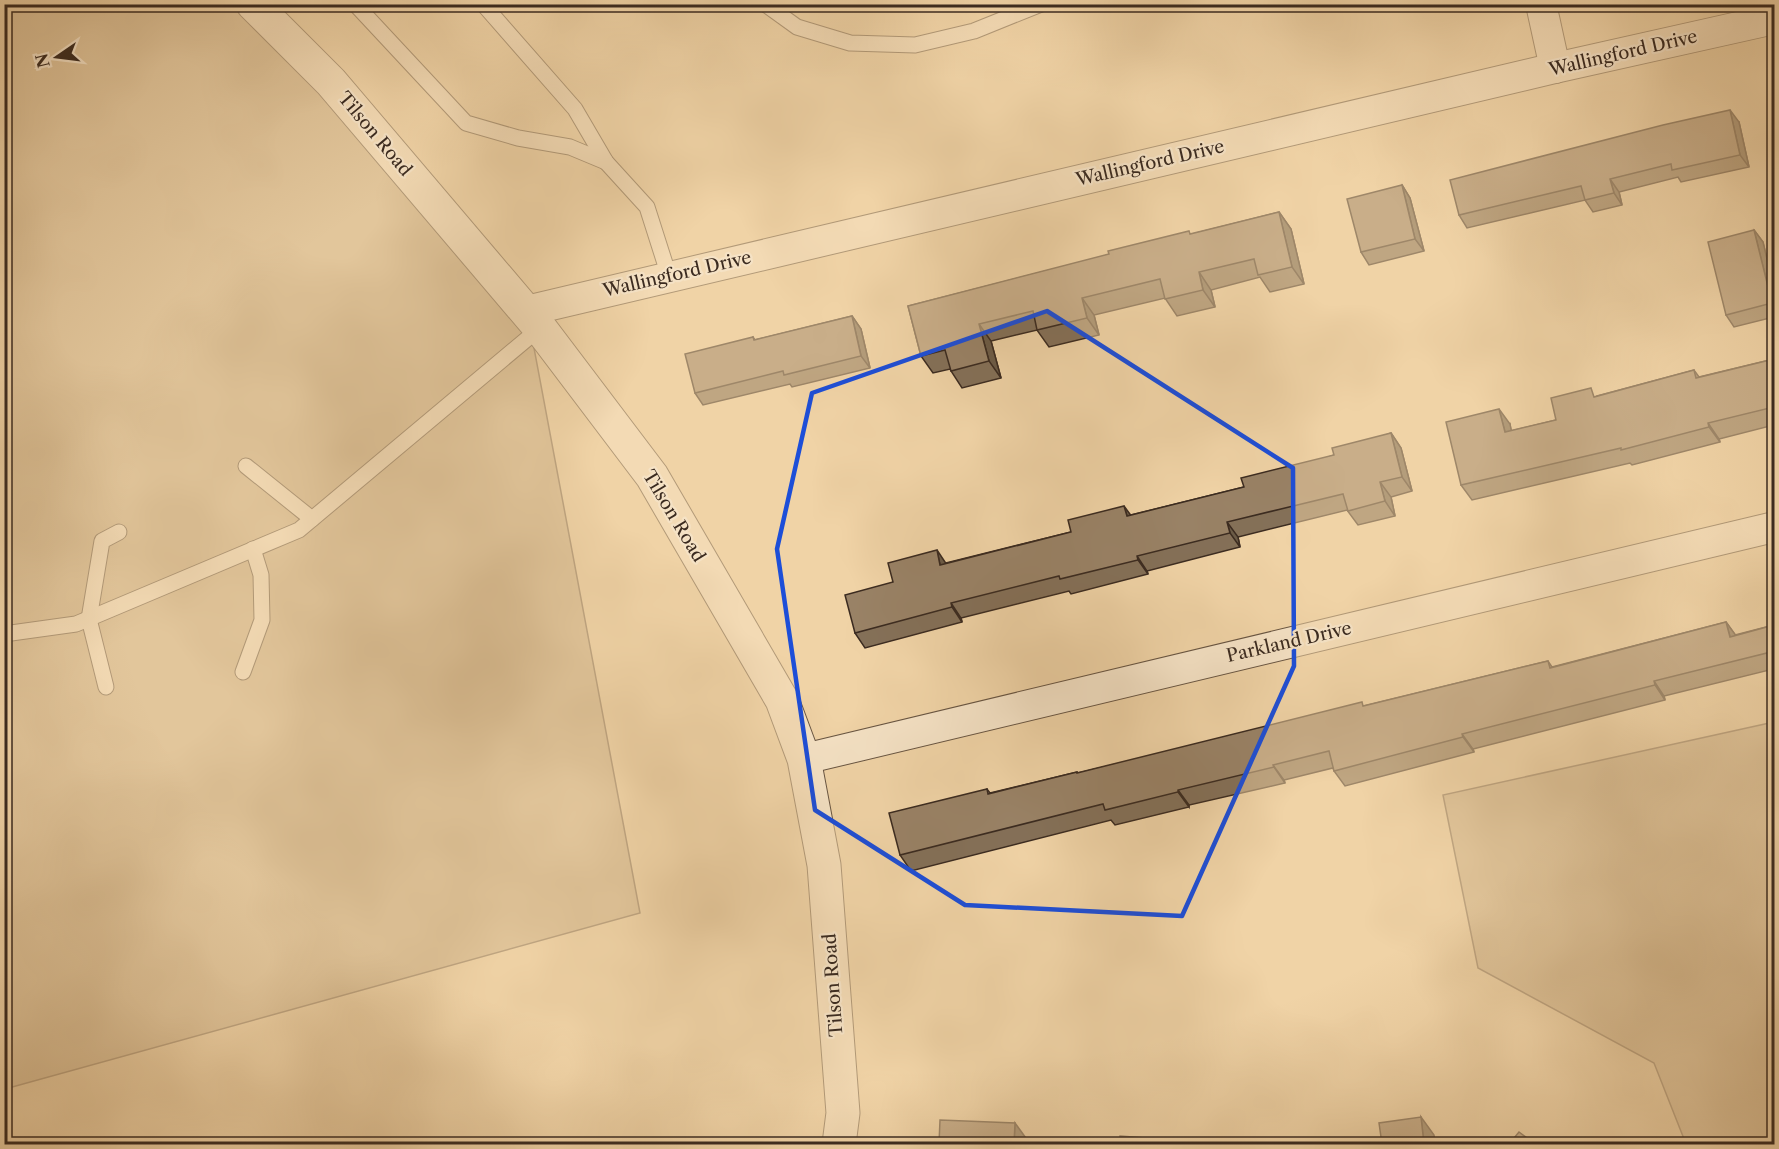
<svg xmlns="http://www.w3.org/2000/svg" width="1779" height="1149" font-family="'Libre Caslon Text',serif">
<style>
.green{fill:#d1b68f;stroke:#867058;stroke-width:1.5}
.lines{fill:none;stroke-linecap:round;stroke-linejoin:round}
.service-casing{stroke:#685542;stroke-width:17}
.minor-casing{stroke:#685542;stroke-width:32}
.tertiary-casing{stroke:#685542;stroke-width:35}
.service{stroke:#f5e2c5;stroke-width:15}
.minor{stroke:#f5e2c5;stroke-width:30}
.tertiary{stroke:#f5e2c5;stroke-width:33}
.wall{fill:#847058;stroke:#3b2b20;stroke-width:1.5}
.shaded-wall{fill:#6b5b47;stroke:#3b2b20;stroke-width:1.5}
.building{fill:#998266;stroke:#3b2b20;stroke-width:1.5}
.marked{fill:none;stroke:#1d4ed8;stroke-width:4.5;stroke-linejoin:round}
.labels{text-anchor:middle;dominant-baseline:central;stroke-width:4.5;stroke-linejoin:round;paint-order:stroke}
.street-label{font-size:18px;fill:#3b2b20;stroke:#f5e2c5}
</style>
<rect width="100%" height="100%" fill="#f0d3a6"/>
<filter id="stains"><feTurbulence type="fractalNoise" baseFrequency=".00333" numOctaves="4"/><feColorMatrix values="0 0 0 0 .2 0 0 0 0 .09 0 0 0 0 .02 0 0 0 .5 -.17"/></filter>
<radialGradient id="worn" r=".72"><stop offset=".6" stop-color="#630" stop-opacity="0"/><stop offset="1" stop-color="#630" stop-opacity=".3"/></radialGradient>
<g class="green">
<path d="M 5,5 L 267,5 L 528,316 L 640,913 L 5,1089 Z"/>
<path d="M 1774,722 L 1774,1144 L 1686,1144 L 1654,1063 L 1478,968 L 1443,795 Z"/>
</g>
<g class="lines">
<defs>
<g id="service">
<path d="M 355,4 L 466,123 L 518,138 L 570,147 L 606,162"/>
<path d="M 483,4 L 575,109 L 606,162 L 647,207 L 669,276"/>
<path d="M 765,4 L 797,27 L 850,43 L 915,45 L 974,31 L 1041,4"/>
<path d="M 246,466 L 312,519"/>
<path d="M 4,634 L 76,624 L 299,530 L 540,328"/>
<path d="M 243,672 L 262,620 L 261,575 L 253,549"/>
<path d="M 106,687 L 89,619 L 102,541 L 119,532"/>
</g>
<g id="minor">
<path d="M 1541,4 L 1555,68"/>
<path d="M 526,311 L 1555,68 L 1774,19"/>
<path d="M 804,759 L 1774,527"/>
</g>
<path id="tertiary" d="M 253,4 L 331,82 L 540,328 L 652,476 L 782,700 L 804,759 L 824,865 L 843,1113 L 839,1144"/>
</defs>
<use href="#service" class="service-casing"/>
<use href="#minor" class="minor-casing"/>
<use href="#tertiary" class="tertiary-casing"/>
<use href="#service" class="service"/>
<use href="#minor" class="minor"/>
<use href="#tertiary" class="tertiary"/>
</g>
<g class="wall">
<path d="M 1739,122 L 1749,167 L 1681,182 L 1678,177 L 1619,192 L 1622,205 L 1593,212 L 1585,200 L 1467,228 L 1459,215 Z"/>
<path d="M 1402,185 L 1410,198 L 1424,251 L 1369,265 L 1361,252 Z"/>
<path d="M 1279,212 L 1291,229 L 1304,284 L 1270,292 L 1260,277 L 1211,290 L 1215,307 L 1177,316 L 1165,298 L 1094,315 L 1099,335 L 1049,347 L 1037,330 L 991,341 L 1001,378 L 962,388 L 951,371 L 950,369 L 933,373 L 921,356 L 908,306 Z"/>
<path d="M 1754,230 L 1763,242 L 1774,289 L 1774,317 L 1734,327 L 1726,315 Z"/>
<path d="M 852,316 L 861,329 L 870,368 L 792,387 L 790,384 L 703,405 L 695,393 L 753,337 L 755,340 Z"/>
<path d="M 1774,359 L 1774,425 L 1719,439 L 1720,442 L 1632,465 L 1630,463 L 1472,500 L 1461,485 L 1510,424 L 1511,431 L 1556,420 L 1597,396 L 1694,370 L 1699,377 Z"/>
<path d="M 1391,433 L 1401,448 L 1412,491 L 1391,497 L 1395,516 L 1358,525 L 1347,510 L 1238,537 L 1240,547 L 1147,571 L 1148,574 L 1071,594 L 1069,591 L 961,618 L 962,622 L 865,648 L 855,633 L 893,582 L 946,563 L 1071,532 L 1131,515 L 1244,487 L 1334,455 Z"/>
<path d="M 1726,622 L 1735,635 L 1774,625 L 1774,671 L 1773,669 L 1664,696 L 1665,700 L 1473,749 L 1474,752 L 1345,786 L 1334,771 L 1333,768 L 1284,780 L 1285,783 L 1189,805 L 1189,807 L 1115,825 L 1111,820 L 911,871 L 900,855 L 987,789 L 990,793 L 1077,772 L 1078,773 L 1364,706 L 1548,661 L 1552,667 Z"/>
</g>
<g class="shaded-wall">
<path d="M 1730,110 L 1739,122 L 1749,167 L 1740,155 Z"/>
<path d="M 1610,179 L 1619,192 L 1622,205 L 1614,193 Z"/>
<path d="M 1402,185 L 1410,198 L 1424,251 L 1415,239 Z"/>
<path d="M 1279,212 L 1291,229 L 1304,284 L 1292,267 Z"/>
<path d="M 1754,230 L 1763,242 L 1774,289 L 1774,306 L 1772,303 Z"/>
<path d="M 1199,272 L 1211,290 L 1215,307 L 1203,290 Z"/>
<path d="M 1082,298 L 1094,315 L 1099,335 L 1087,318 Z"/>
<path d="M 852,316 L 861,329 L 870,368 L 861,356 Z"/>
<path d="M 979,324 L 991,341 L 1001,378 L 989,361 Z"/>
<path d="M 1499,409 L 1510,424 L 1515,448 L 1505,432 Z"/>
<path d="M 1708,423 L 1719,439 L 1720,442 L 1709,427 Z"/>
<path d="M 1391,433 L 1401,448 L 1412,491 L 1402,477 Z"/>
<path d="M 1380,482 L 1391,497 L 1395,516 L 1385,501 Z"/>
<path d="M 1124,506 L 1135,521 L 1127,516 Z"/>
<path d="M 1227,522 L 1238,537 L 1240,547 L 1230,533 Z"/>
<path d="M 937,550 L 947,565 L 940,565 Z"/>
<path d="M 1137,556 L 1147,571 L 1148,574 L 1138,560 Z"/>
<path d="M 951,603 L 961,618 L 962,622 L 952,607 Z"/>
<path d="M 1726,622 L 1737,637 L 1730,637 Z"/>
<path d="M 1654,681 L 1664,696 L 1665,700 L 1655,685 Z"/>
<path d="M 1462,734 L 1473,749 L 1474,752 L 1463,737 Z"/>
<path d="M 1273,765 L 1284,780 L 1285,783 L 1274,767 Z"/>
<path d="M 1178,790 L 1189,805 L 1189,807 L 1178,792 Z"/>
<path d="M 1421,1117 L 1434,1135 L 1435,1144 L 1424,1144 Z"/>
<path d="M 1015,1123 L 1028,1141 L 1027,1144 L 1014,1144 Z"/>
</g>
<g class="building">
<path d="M 1730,110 L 1740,155 L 1672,170 L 1671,164 L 1610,179 L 1614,193 L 1585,200 L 1581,186 L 1459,215 L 1450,180 L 1663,125 Z"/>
<path d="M 1402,185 L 1415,239 L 1361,252 L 1347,199 Z"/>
<path d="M 1279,212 L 1292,267 L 1258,275 L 1254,259 L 1199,272 L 1203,290 L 1165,299 L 1160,279 L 1082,298 L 1087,318 L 1037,330 L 1033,311 L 979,324 L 989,361 L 951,371 L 945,350 L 921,356 L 908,306 L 1109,254 L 1108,251 L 1189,231 L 1190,234 Z"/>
<path d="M 1754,230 L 1772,303 L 1726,315 L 1708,242 Z"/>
<path d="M 852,316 L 861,356 L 784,375 L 783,371 L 695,393 L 685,354 L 753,337 L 754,340 Z"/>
<path d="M 1774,359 L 1774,407 L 1708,423 L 1709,427 L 1621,450 L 1621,448 L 1461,485 L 1446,422 L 1499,409 L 1505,432 L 1556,420 L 1551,398 L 1591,388 L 1594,397 L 1694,370 L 1696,378 Z"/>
<path d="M 1391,433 L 1402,477 L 1380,482 L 1385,501 L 1348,511 L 1343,494 L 1227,522 L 1230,533 L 1137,556 L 1138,560 L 1060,579 L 1059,576 L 951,603 L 952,607 L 855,633 L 845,595 L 893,582 L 888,563 L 937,550 L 940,565 L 1071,532 L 1068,520 L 1124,506 L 1127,516 L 1244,487 L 1241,478 L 1334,455 L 1332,448 Z"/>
<path d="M 1726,622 L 1730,637 L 1774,625 L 1774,663 L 1770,664 L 1767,653 L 1654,681 L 1655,685 L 1462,734 L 1463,737 L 1334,771 L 1329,751 L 1273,765 L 1274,767 L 1178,790 L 1178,792 L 1105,810 L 1103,804 L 900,855 L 889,813 L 987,789 L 988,794 L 1077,772 L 1077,773 L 1362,702 L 1363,706 L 1548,661 L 1550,668 Z"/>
<path d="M 1421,1117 L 1424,1144 L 1376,1144 L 1382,1144 L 1379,1123 Z"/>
<path d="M 940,1120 L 1015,1123 L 1014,1144 L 939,1144 Z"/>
<path d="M 1519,1132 L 1535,1144 L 1509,1144 Z"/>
<path d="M 1120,1136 L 1158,1139 L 1158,1144 L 1119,1144 Z"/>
<path d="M 1314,1140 L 1314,1144 L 1285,1144 Z"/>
</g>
<path d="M0 0H1779V1149H0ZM 1047,311 L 1293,468 L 1294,666 L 1182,916 L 965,905 L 815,810 L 777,549 L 812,393 Z" fill="#f0d3a6" fill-opacity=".55" fill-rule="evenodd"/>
<path class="marked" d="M 1047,311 L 1293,468 L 1294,666 L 1182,916 L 965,905 L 815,810 L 777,549 L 812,393 Z"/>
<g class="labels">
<g class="street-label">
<text transform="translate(1623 53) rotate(-13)">Wallingford Drive</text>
<text transform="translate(375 134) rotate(50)">Tilson Road</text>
<text transform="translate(1150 163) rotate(-13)">Wallingford Drive</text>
<text transform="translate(677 274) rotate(-13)">Wallingford Drive</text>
<text transform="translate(674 516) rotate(59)">Tilson Road</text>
<text transform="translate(1289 642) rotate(-13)">Parkland Drive</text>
<text transform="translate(833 985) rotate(-94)">Tilson Road</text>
</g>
</g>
<rect width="1779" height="1149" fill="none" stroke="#f0d3a6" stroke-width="24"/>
<rect x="6" y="6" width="1767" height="1137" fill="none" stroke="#3b2b20" stroke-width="3"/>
<rect x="12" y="12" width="1755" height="1125" fill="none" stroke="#3b2b20" stroke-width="1.5"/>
<g transform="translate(57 57) rotate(256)" stroke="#f5e2c5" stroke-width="4.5" paint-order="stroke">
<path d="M0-4.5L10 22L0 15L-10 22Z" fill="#3b2b20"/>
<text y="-9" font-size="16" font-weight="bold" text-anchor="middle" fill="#3b2b20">N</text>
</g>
<rect width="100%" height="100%" filter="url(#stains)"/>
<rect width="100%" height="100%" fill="url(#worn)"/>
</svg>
